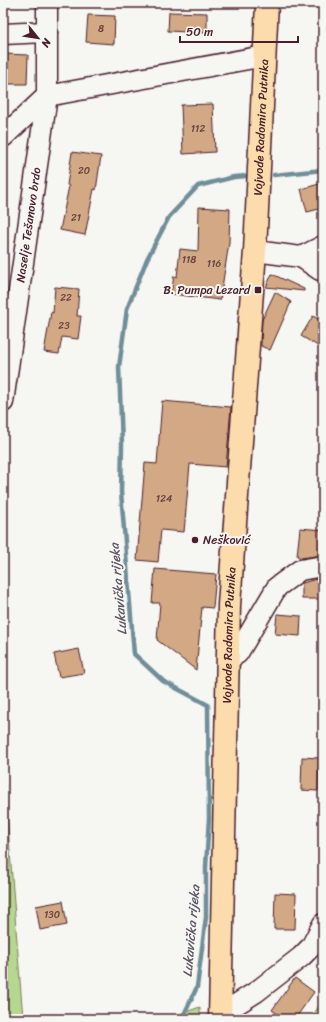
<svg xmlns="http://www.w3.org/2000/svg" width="326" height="1022" font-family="Sriracha,sans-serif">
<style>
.green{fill:#b6d790;stroke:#807b5e}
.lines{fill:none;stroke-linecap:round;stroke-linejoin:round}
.stream{stroke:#6f8e99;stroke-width:4.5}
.building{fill:#d2a984;stroke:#4a1f2b}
.minor-casing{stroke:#4a1f2b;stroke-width:23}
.major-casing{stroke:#4a1f2b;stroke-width:25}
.minor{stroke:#f6f6f2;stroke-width:20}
.major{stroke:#fcdcac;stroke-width:22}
.poi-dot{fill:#4a1f2b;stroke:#f6f6f2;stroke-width:1.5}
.labels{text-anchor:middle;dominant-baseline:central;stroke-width:4;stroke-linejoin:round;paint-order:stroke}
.number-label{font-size:10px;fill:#6c4241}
.street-label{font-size:12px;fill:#4a1f2b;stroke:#f6f6f2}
.poi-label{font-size:12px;fill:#4a1f2b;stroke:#f6f6f2;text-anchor:end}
.water-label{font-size:13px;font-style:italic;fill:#5c5662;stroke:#f6f6f2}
</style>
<rect width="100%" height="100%" fill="#f6f6f2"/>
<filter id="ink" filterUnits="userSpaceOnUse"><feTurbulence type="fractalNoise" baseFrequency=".025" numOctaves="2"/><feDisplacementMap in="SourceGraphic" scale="8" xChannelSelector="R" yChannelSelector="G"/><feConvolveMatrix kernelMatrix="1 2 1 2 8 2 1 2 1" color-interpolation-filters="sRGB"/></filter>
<g filter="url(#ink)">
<g class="green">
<path d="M 3,761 L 23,1019 L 3,1019 Z"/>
<path d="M 323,999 L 323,1019 L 311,1019 Z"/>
<path d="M 200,1007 L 200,1019 L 166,1019 Z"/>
</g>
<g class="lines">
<g class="stream">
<path d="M 274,175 L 323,170"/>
<path d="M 182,1019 L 197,987 L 206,917 L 206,867 L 209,818 L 208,705 L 163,681 L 134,654 L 121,492 L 122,445 L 119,367 L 127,309 L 147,259 L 169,217 L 198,186 L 234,177 L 248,176"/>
</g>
</g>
<g class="building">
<path d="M 169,12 L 207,13 L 207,33 L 168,31 Z"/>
<path d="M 88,15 L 115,16 L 114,44 L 86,42 Z"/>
<path d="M 3,54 L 28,55 L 27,84 L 3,84 Z"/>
<path d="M 213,104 L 215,152 L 183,154 L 181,105 Z"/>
<path d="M 72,152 L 101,156 L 96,190 L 94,189 L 85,235 L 60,230 L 69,186 L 67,185 Z"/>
<path d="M 323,183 L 323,208 L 307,212 L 301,189 Z"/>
<path d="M 199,207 L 230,209 L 229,243 L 220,300 L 171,294 L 174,276 L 177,277 L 180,249 L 198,251 Z"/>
<path d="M 272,274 L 304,289 L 304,291 L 266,287 Z"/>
<path d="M 55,287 L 79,289 L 77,316 L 81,316 L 78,339 L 62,337 L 59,354 L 44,352 L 51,312 L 53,313 Z"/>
<path d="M 275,292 L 291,302 L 270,350 L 261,346 L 262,320 Z"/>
<path d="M 313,316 L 323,322 L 323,349 L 301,336 Z"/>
<path d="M 162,401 L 231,407 L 226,467 L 190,464 L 184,532 L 161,530 L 158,562 L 137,560 L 145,463 L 157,464 Z"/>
<path d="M 300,528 L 323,530 L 323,555 L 301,558 L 297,556 Z"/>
<path d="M 155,569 L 216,574 L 213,608 L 202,607 L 196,670 L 157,640 L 160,603 L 152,603 Z"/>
<path d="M 320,578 L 321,599 L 302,599 L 302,583 Z"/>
<path d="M 277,614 L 301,616 L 300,636 L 275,634 Z"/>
<path d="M 79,649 L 84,673 L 59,677 L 54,654 Z"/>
<path d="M 302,757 L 319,758 L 318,791 L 301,790 Z"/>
<path d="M 275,893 L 296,894 L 295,929 L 274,929 Z"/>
<path d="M 63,901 L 67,925 L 40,930 L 36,906 Z"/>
<path d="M 295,978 L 314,992 L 295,1019 L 285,1019 L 272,1010 Z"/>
</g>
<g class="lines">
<defs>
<g id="minor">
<path d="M 3,34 L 47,32"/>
<path d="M 3,137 L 47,96 L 47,3"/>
<path d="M 255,251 L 301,257 L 323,246"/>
<path d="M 301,257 L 320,270 L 323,269"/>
<path id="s1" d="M 3,402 L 47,96 L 264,56"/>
<path d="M 228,660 L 238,653 L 277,587 L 300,570 L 323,566"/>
<path d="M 221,1014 L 256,992 L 301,957 L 311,947 L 323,924"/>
</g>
<g id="major">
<path id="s2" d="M 220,1019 L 229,605 L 255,251 L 267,3"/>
</g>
</defs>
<use href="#minor" class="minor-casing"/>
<use href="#major" class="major-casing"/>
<use href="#minor" class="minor"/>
<use href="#major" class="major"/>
</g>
</g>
<g class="poi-dot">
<rect x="254" y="286" width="8" height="8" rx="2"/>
<circle cx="195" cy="540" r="4"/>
</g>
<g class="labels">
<g class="number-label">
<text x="101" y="29">8</text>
<text x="198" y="129">112</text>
<text x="84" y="171">20</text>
<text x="76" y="218">21</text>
<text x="189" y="260">118</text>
<text x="214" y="264">116</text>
<text x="66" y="298">22</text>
<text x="64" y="326">23</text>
<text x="164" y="499">124</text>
<text x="52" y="915">130</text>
</g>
<g class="street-label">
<text stroke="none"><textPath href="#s2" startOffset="893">Vojvode Radomira Putnika</textPath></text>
<text stroke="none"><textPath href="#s1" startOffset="179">Naselje Tešanovo brdo</textPath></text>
<text stroke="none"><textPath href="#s2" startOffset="384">Vojvode Radomira Putnika</textPath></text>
</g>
<g class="poi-label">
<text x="250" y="290">B. Pumpa Lezard</text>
<text x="203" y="540" text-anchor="start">Nešković</text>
</g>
<g class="water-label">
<text transform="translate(118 589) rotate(-95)">Lukavička rijeka</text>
<text transform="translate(191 931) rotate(-85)">Lukavička rijeka</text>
</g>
</g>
<rect width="326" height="1022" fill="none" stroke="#f6f6f2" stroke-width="16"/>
<rect x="8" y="8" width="310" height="1006" fill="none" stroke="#4a1f2b" stroke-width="1.5" filter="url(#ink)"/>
<g transform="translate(38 38) rotate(120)" stroke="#f6f6f2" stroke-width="3" paint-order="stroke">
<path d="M0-3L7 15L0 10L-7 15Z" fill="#4a1f2b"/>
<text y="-6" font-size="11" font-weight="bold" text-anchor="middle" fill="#4a1f2b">N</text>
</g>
<path d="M180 36v6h118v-6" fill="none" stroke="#4a1f2b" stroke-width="2"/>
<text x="186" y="36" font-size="12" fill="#4a1f2b" stroke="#f6f6f2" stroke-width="3" paint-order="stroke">50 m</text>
</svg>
